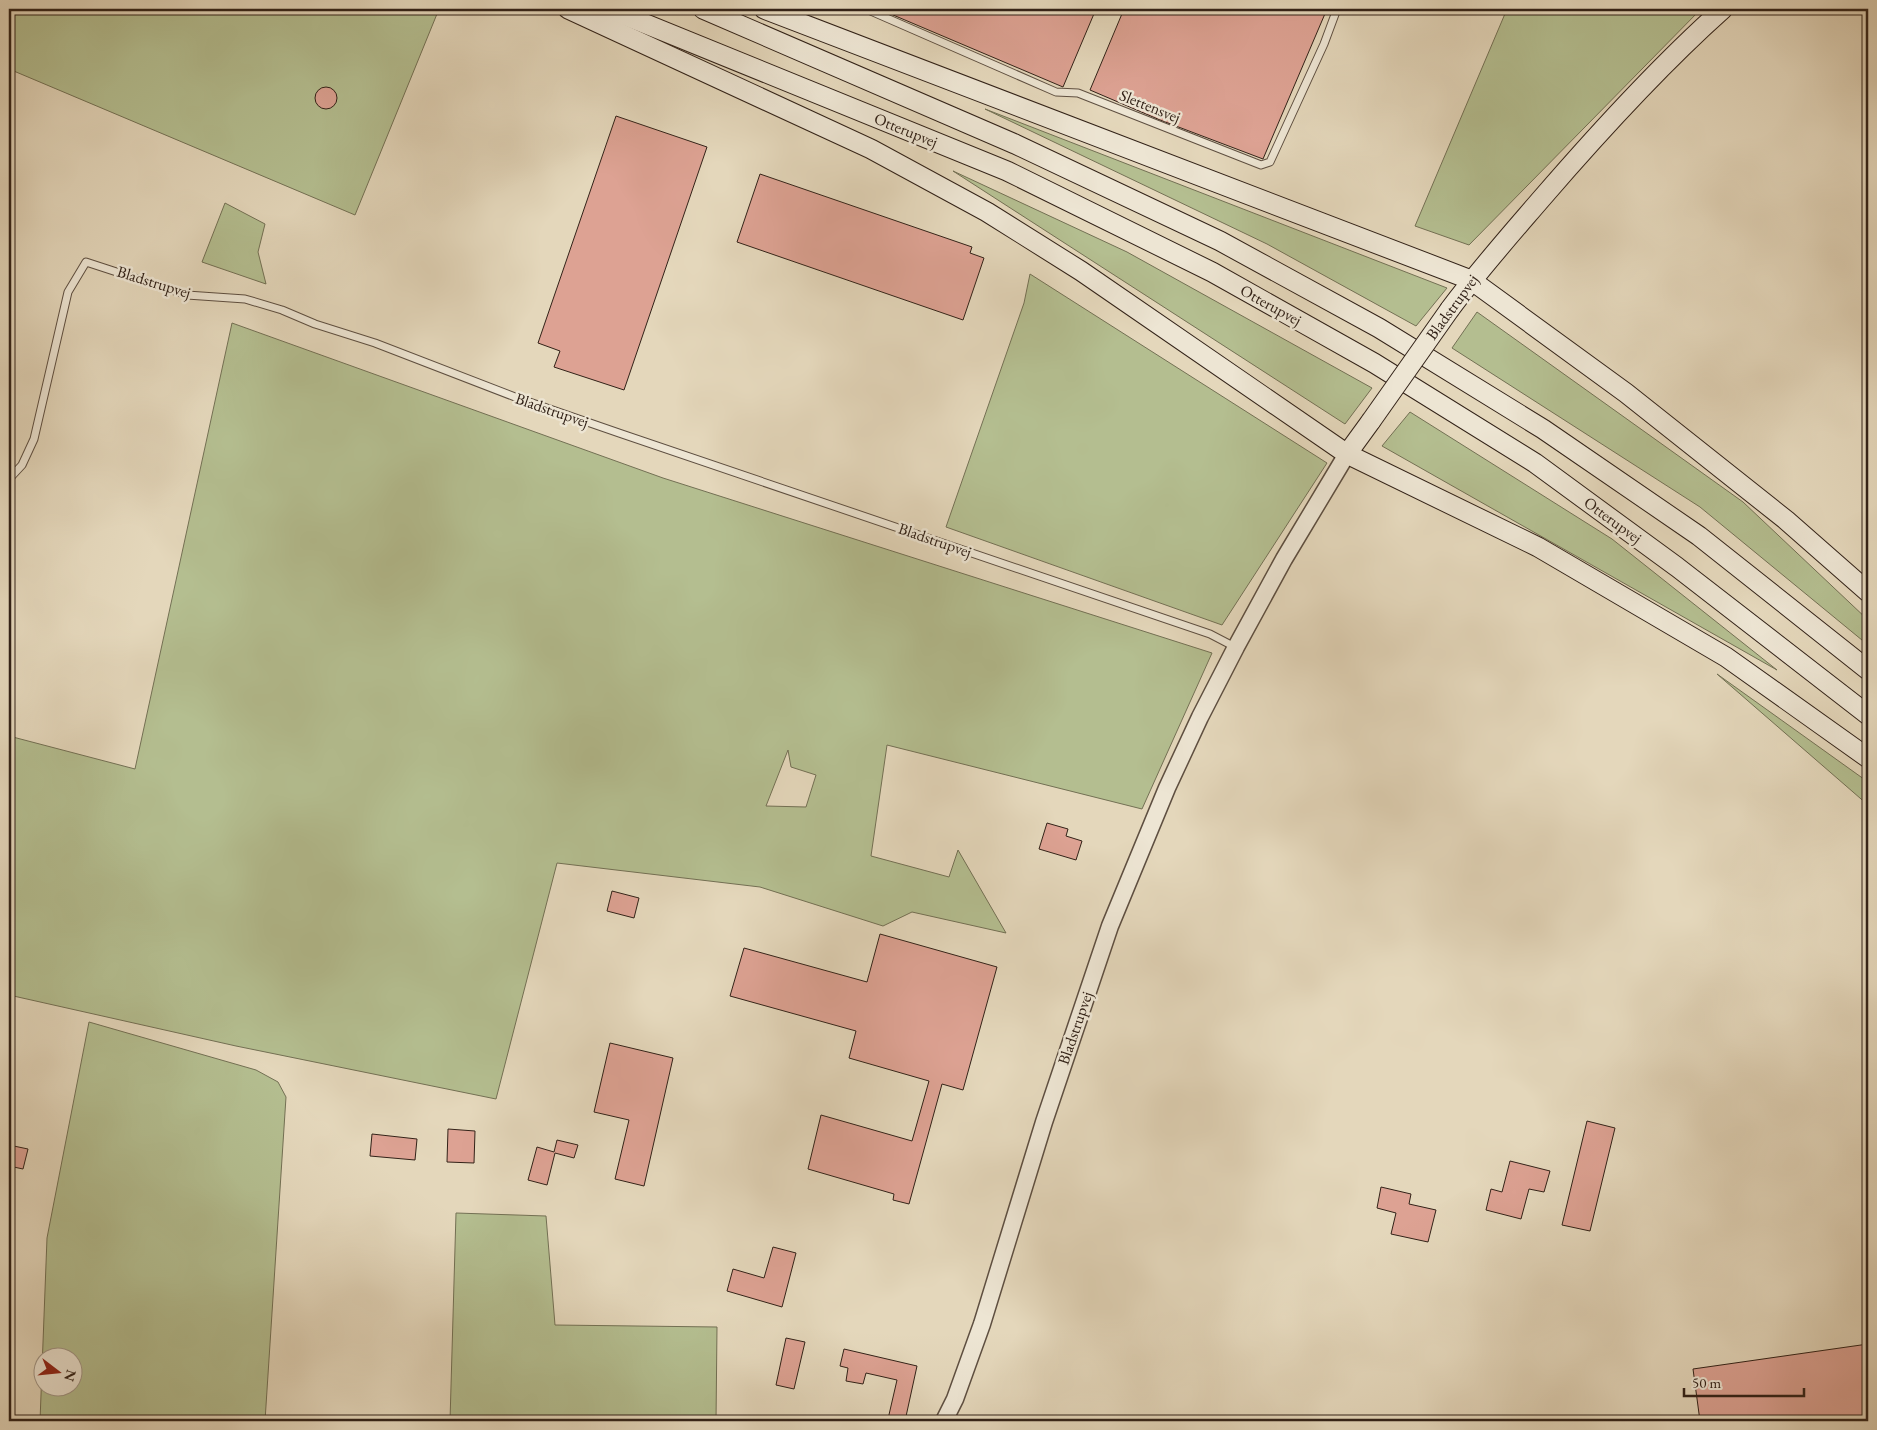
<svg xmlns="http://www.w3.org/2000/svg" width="1877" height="1430" font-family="'EB Garamond',serif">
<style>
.green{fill:#b4be90;stroke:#737054;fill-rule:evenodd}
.building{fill:#dda293;stroke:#322218}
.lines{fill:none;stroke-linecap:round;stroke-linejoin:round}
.service-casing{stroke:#5e4f41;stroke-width:9}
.tertiary-casing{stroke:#5e4f41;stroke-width:19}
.secondary-casing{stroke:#322218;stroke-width:21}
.service{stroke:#ede5d3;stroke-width:7}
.tertiary{stroke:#ede5d3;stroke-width:16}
.secondary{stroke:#ede5d3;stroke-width:19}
.secondary-bridge-casing{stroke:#322218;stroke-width:21;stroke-linecap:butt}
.secondary-bridge{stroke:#ede5d3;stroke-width:19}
.labels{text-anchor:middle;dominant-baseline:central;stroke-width:5;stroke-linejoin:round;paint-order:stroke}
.street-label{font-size:16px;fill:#322218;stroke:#ede5d3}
</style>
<rect width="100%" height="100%" fill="#e4d7bb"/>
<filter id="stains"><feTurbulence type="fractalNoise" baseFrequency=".004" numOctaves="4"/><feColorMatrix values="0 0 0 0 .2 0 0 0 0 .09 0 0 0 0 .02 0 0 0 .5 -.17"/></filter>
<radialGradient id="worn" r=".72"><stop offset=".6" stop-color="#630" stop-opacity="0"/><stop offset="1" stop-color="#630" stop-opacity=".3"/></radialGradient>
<g class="green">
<path d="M 9,9 L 439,9 L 355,215 L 9,69 Z"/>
<path d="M 1507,9 L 1701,9 L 1469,245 L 1415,226 Z"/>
<path d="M 985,109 L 1447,288 L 1416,326 L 1267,244 Z"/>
<path d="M 953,171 L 1127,252 L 1372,388 L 1345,424 Z"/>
<path d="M 225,203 L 265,224 L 258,252 L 266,284 L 202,262 Z"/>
<path d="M 1030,274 L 1327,463 L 1222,625 L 946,527 L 1024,303 Z"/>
<path d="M 1477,312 L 1743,502 L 1868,620 L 1868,645 L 1700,507 L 1452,348 Z"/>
<path d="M 232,323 L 663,478 L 1212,653 L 1142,809 L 887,745 L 871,856 L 949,877 L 958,850 L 1006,933 L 912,912 L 883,926 L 760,887 L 557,863 L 496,1099 L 236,1046 L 9,995 L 9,736 L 135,769 ZM 788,750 L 791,767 L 816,775 L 806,807 L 766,806 Z"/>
<path d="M 1410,412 L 1612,539 L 1777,670 L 1382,446 Z"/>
<path d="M 1717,674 L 1868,782 L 1868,805 Z"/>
<path d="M 89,1022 L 256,1070 L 278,1082 L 286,1097 L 265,1421 L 40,1421 L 47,1238 ZM 42,1358 L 72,1358 L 72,1388 L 42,1388 Z"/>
<path d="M 456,1213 L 546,1216 L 555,1325 L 717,1327 L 716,1421 L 450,1421 Z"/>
</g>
<g class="building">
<path d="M 879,9 L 1096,9 L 1063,87 Z"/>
<path d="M 1124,9 L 1327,9 L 1263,159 L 1160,120 L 1090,90 Z"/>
<circle cx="326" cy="98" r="11"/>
<path d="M 616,116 L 707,147 L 624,390 L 554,367 L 560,351 L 538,343 Z"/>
<path d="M 760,174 L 972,247 L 970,253 L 984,258 L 963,320 L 737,242 Z"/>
<path d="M 1047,823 L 1068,829 L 1066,836 L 1082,841 L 1076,860 L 1039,849 Z"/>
<path d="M 612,891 L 639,898 L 634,918 L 607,911 Z"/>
<path d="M 880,934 L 997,967 L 963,1090 L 942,1084 L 909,1204 L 893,1200 L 894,1194 L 808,1169 L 821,1115 L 912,1141 L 929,1081 L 849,1058 L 856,1031 L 730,996 L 744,948 L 867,982 Z"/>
<path d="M 610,1043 L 673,1058 L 644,1186 L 615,1179 L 629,1120 L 594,1112 Z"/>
<path d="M 1587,1121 L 1615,1128 L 1590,1231 L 1562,1225 Z"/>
<path d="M 448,1129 L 475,1131 L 474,1163 L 447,1162 Z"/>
<path d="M 372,1134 L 417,1139 L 415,1160 L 370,1156 Z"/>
<path d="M 557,1140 L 578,1145 L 574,1158 L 555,1153 L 547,1185 L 528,1180 L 537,1147 L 554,1152 Z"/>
<path d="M 9,1145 L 28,1149 L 23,1169 L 9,1166 Z"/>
<path d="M 1510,1161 L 1550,1171 L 1544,1192 L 1529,1189 L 1521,1219 L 1486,1210 L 1491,1189 L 1502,1192 Z"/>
<path d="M 1381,1187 L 1411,1194 L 1409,1204 L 1436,1210 L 1428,1242 L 1391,1234 L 1396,1213 L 1377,1208 Z"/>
<path d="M 773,1247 L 796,1253 L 782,1307 L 727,1291 L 733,1269 L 764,1278 Z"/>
<path d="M 786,1338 L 805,1342 L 794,1389 L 776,1385 Z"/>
<path d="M 1868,1344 L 1868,1421 L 1700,1421 L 1693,1369 Z"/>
<path d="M 844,1349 L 917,1366 L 905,1421 L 888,1419 L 897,1380 L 866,1373 L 863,1384 L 846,1381 L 848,1368 L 840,1366 Z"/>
</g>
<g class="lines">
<defs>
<g id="service">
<path d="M 866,9 L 1056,92 L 1078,93 L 1261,165 L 1270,162 L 1324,44 L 1337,9"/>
<path d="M 9,479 L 22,465 L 34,439 L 68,292 L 86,262 L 187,295 L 245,299 L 282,310 L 315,324 L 375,343 L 515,397 L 619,433 L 1210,634 L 1235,647"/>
</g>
<path id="tertiary" d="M 944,1421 L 955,1399 L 982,1324 L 1044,1122 L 1110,926 L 1167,788 L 1200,717 L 1236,647 L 1284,559 L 1347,454"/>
<g id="secondary">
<path d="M 568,9 L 871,149 L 987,212 L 1081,271 L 1347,454 L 1538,547 L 1726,657 L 1868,758"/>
<path d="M 609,9 L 1007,171 L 1212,272 L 1374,363 L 1535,463 L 1677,567 L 1868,715"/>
<path d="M 703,9 L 1015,144 L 1220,241 L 1379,328 L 1543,429 L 1699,536 L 1868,670"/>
<path d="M 764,9 L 1471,280 L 1626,393 L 1786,520 L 1868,592"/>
<path d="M 1450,309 C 1479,270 1511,234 1542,198 C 1599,132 1658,67 1723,9"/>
<path d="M 1347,454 L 1371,421"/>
</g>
</defs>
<use href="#service" class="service-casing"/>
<use href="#tertiary" class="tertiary-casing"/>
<use href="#secondary" class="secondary-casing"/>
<use href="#service" class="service"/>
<use href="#tertiary" class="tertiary"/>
<use href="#secondary" class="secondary"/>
<defs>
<path id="secondary-bridge" d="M 1371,421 L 1450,309"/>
</defs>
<use href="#secondary-bridge" class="secondary-bridge-casing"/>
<use href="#secondary-bridge" class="secondary-bridge"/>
</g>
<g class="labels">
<g class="street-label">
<text transform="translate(1150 106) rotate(22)">Slettensvej</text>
<text transform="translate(906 130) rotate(22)">Otterupvej</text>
<text transform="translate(154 282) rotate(17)">Bladstrupvej</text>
<text transform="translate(1271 305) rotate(29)">Otterupvej</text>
<text transform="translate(1452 307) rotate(-54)">Bladstrupvej</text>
<text transform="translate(552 410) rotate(19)">Bladstrupvej</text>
<text transform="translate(1613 520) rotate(36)">Otterupvej</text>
<text transform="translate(935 540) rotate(19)">Bladstrupvej</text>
<text transform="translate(1075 1028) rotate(-71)">Bladstrupvej</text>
</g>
</g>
<rect width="1877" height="1430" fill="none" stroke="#e4d7bb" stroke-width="30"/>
<rect x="10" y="10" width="1857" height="1410" fill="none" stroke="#322218" stroke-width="2.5"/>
<rect x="15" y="15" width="1847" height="1400" fill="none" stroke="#322218"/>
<g transform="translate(58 1372) rotate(106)"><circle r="24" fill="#ede5d3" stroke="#a29788"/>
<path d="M0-4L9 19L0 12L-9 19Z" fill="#8f2418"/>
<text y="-8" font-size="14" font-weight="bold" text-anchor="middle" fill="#322218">N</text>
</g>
<path d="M1684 1388v8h120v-8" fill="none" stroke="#322218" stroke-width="2.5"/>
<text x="1692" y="1388" font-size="15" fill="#322218" stroke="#ede5d3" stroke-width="4" paint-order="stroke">50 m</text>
<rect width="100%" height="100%" filter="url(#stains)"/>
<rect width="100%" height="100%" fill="url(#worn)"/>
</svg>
